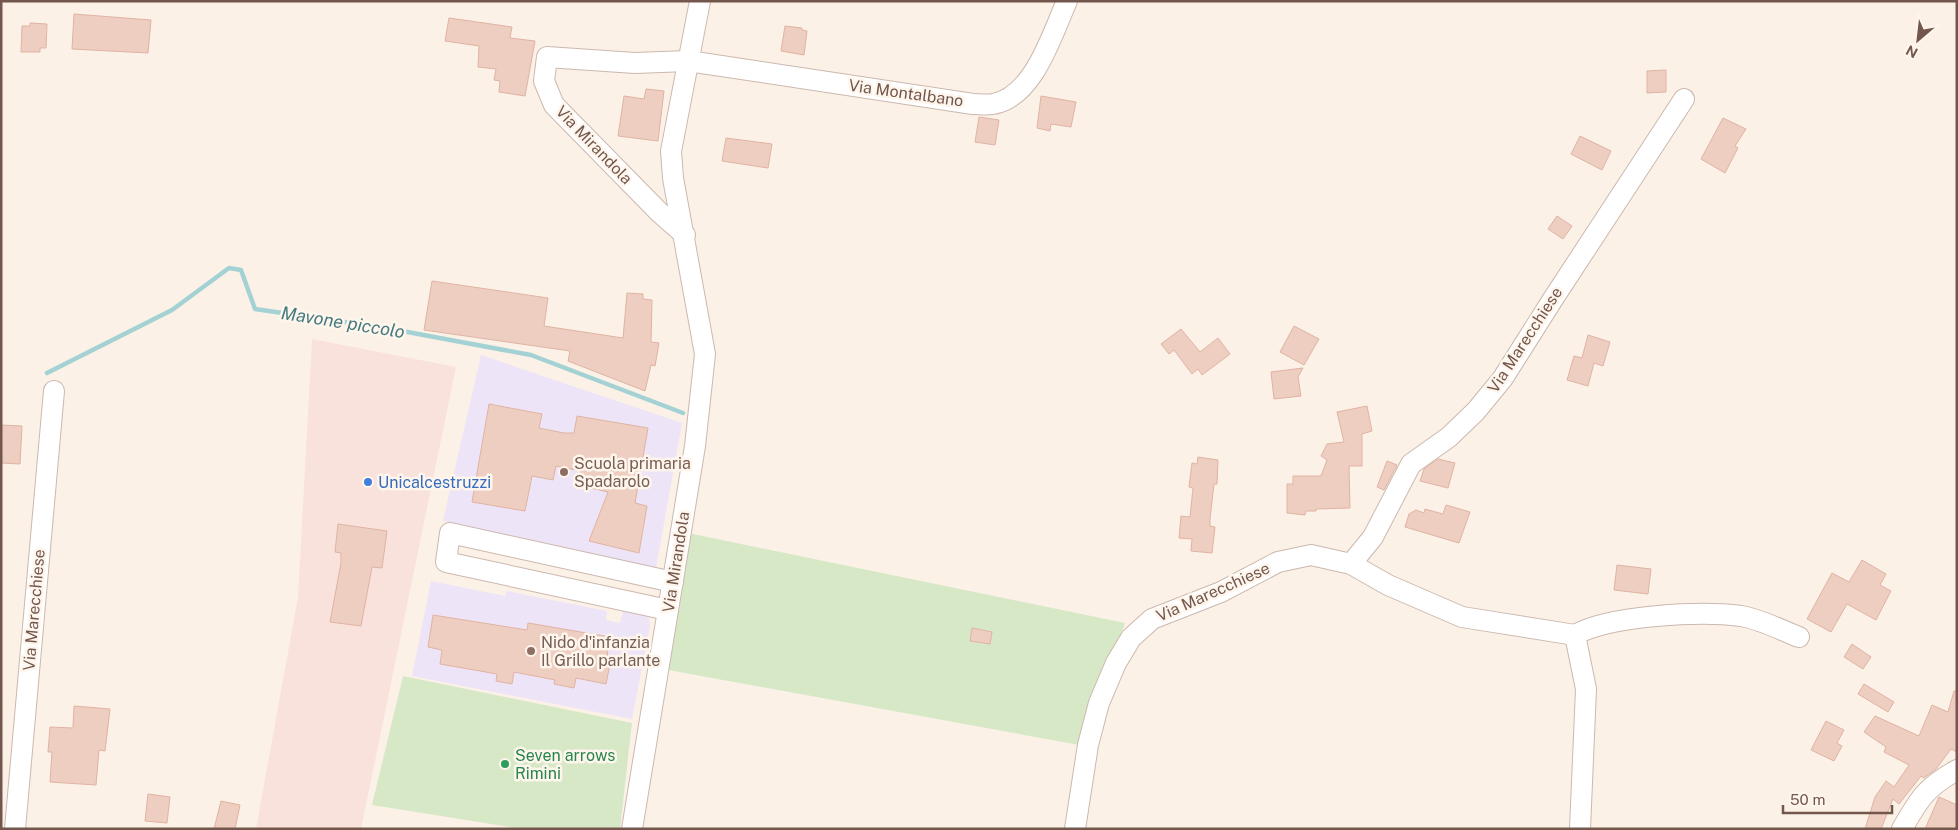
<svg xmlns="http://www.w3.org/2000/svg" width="1958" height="830" font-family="'Public Sans',sans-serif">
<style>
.commercial{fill:#fae2dc}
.education{fill:#eee4f7}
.green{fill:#d7e8c6}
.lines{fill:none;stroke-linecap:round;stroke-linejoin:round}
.stream{stroke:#a4d2d4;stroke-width:4.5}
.building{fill:#eecec1;stroke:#e0b3a2}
.minor-casing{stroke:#ccb8ae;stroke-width:22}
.minor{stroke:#fff;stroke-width:20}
.education-dot{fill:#8d6e63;stroke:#fef6ed;stroke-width:2}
.shop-dot{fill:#3f7fe0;stroke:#fef6ed;stroke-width:2}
.leisure-dot{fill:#2e9e5b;stroke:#fef6ed;stroke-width:2}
.labels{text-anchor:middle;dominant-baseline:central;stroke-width:5;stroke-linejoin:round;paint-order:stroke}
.street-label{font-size:16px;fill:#73574d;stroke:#fef6ed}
.education-label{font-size:16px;fill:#785e54;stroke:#fef6ed;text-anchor:start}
.shop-label{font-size:16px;fill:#366cbe;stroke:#fef6ed;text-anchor:start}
.leisure-label{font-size:16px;fill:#27864d;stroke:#fef6ed;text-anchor:start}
.water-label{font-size:18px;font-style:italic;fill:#457a7e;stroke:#fef6ed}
</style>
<rect width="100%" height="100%" fill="#fbf1e7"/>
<path class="commercial" d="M 312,339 L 456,367 L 361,829 L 256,829 L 298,597 Z"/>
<g class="education">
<path d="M 481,355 L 682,423 L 656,568 L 443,521 Z"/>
<path d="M 431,581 L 505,596 L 507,591 L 607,611 L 606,620 L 620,623 L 624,607 L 643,611 L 649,616 L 650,626 L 632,719 L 412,676 Z"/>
</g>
<g class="green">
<path d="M 688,533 L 1125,623 L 1079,745 L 663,669 Z"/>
<path d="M 403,676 L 632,723 L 620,829 L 522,829 L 372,805 Z"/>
</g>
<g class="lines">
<path class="stream" d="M 47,373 L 172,310 L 229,268 L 241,270 L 255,309 L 386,328 L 531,355 L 683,413"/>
</g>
<g class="building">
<path d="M 74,14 L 151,20 L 148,53 L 72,49 Z"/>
<path d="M 449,18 L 512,27 L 510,38 L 535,41 L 525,96 L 499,92 L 500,81 L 494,80 L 496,69 L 478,67 L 479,46 L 445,41 Z"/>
<path d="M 30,23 L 47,24 L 46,48 L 40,48 L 40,52 L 21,52 L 22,26 L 30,26 Z"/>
<path d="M 785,26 L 802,28 L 802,30 L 807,31 L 804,55 L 781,51 Z"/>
<path d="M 1666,70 L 1666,92 L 1647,93 L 1647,71 Z"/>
<path d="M 646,89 L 664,91 L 658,141 L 618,136 L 624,96 L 644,99 Z"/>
<path d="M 1041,96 L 1076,102 L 1071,127 L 1051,124 L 1050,131 L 1037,128 Z"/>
<path d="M 979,117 L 999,120 L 995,145 L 975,142 Z"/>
<path d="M 1723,118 L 1746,129 L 1735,146 L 1738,148 L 1725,173 L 1701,159 Z"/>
<path d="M 1580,136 L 1611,151 L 1602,170 L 1571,154 Z"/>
<path d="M 726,138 L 772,144 L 768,168 L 722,161 Z"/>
<path d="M 1557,216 L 1572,226 L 1563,239 L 1548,229 Z"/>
<path d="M 432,281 L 548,298 L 544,326 L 623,338 L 627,293 L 643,294 L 643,299 L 652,300 L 651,342 L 659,343 L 655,366 L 651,365 L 645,391 L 568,361 L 570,351 L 424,330 Z"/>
<path d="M 1294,326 L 1319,339 L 1304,365 L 1280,352 Z"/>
<path d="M 1181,329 L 1200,352 L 1218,338 L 1230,354 L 1202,375 L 1198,369 L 1192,374 L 1174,350 L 1169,354 L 1161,344 Z"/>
<path d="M 1588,335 L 1610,342 L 1603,366 L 1594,363 L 1588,386 L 1567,380 L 1574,356 L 1582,358 Z"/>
<path d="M 1303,368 L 1298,377 L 1301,396 L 1274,399 L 1271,372 Z"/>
<path d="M 489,404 L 542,414 L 539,428 L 564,433 L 574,433 L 577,416 L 648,428 L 635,503 L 647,506 L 639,553 L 589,541 L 608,492 L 578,485 L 581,471 L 556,466 L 553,480 L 532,476 L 525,511 L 472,502 Z"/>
<path d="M 1367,406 L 1372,431 L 1362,434 L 1362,466 L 1349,466 L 1350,508 L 1316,509 L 1316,511 L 1306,511 L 1305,515 L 1287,513 L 1287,484 L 1293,484 L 1293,476 L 1321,476 L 1327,460 L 1321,456 L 1327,444 L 1344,442 L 1337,412 Z"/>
<path d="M 1,425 L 22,426 L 20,464 L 1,463 Z"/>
<path d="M 1198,457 L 1218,460 L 1217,484 L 1214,484 L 1210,519 L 1210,526 L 1215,527 L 1212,553 L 1191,551 L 1192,539 L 1179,538 L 1181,516 L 1190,517 L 1193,488 L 1189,487 L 1192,463 L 1197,464 Z"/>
<path d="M 1438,459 L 1455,463 L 1448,488 L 1420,481 L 1424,469 Z"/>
<path d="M 1387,461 L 1397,465 L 1384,490 L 1377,487 Z"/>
<path d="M 1446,505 L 1470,512 L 1459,543 L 1405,527 L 1409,514 L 1416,510 L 1424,513 L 1425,509 L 1443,514 Z"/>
<path d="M 338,524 L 387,531 L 382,568 L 372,567 L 361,626 L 330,622 L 341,563 L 341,553 L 335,552 Z"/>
<path d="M 1862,560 L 1886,574 L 1880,585 L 1891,591 L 1876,620 L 1847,604 L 1831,632 L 1807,619 L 1832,573 L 1849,582 Z"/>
<path d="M 1617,565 L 1651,569 L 1648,594 L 1614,590 Z"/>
<path d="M 433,615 L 527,630 L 528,623 L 610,637 L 606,663 L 610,664 L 606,684 L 576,678 L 574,688 L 554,684 L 555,680 L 514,672 L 512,684 L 496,681 L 497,674 L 440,664 L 442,650 L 428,647 Z"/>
<path d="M 972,628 L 992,632 L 990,644 L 970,641 Z"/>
<path d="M 1852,644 L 1871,657 L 1863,669 L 1844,657 Z"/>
<path d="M 1864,684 L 1894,702 L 1888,712 L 1858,694 Z"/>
<path d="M 1954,691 L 1957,691 L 1957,752 L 1951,749 L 1936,769 L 1924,778 L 1921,776 L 1899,804 L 1893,799 L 1881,829 L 1865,829 L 1875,797 L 1886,781 L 1894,787 L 1909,765 L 1884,752 L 1886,747 L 1864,732 L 1875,716 L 1919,736 L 1932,705 L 1948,712 Z"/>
<path d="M 74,706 L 110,709 L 105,751 L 99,750 L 96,785 L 50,782 L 52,752 L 48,752 L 50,727 L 73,728 Z"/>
<path d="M 1826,721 L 1844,730 L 1837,743 L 1842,746 L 1834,761 L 1811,750 Z"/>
<path d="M 148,794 L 170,797 L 167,823 L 145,821 Z"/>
<path d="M 1939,797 L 1957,805 L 1957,829 L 1925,829 Z"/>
<path d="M 221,801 L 240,805 L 235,829 L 214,829 Z"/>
</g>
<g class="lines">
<defs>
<g id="minor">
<path d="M 685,235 L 659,212 L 554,105 L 544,81 L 547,57 L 635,63 L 688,61 L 973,104 C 979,104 987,105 993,104 C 1034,97 1052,34 1067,1"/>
<path d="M 1351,564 L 1373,537 L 1411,464 L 1449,437 L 1476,411 L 1503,378 L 1553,299 L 1684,99"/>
<path d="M 668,610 L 446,562 L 450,533 L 673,582"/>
<path d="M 1575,635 C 1610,615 1701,611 1741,616 C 1760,619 1781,630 1799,637"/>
<path d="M 15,829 L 54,391"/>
<path d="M 632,829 L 695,446 L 705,354 L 673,178 L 671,151 L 700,1"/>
<path d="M 1075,829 L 1088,745 L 1099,703 L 1116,663 L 1131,638 L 1152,619 L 1221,592 L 1278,562 L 1311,555 L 1351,564 L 1388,585 L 1462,617 L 1575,635 L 1586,689 L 1580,829"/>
<path d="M 1902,829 C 1919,799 1926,787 1957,770"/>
</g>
</defs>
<use href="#minor" class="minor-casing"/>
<use href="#minor" class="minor"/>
</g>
<g class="education-dot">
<circle cx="564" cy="472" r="5"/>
<circle cx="531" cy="651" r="5"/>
</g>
<circle class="shop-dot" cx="368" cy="482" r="5"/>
<circle class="leisure-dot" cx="505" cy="764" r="5"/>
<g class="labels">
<g class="street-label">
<text transform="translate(906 93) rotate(8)">Via Montalbano</text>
<text transform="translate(594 145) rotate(46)">Via Mirandola</text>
<text transform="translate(1525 340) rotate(-57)">Via Marecchiese</text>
<text transform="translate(676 562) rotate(-81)">Via Mirandola</text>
<text transform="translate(1213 592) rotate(-24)">Via Marecchiese</text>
<text transform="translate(34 610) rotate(-85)">Via Marecchiese</text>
</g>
<g class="education-label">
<text x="574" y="463">Scuola primaria<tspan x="574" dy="18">Spadarolo</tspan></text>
<text x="541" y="642">Nido d'infanzia<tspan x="541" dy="18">Il Grillo parlante</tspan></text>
</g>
<g class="shop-label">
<text x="378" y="482">Unicalcestruzzi</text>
</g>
<g class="leisure-label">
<text x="515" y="755">Seven arrows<tspan x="515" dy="18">Rimini</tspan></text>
</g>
<g class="water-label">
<text transform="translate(343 322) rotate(9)">Mavone piccolo</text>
</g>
</g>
<rect width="1958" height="830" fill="none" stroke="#73574d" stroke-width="5"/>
<g transform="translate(1918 40) rotate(208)" stroke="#fef6ed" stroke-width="4" paint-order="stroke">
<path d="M0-4L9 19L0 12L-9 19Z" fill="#73574d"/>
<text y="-8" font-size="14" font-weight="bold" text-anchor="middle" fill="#73574d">N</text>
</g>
<path d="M1783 805v8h109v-8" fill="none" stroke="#73574d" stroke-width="2.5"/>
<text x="1790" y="805" font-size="15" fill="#73574d" stroke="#fef6ed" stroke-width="4" paint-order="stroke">50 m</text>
</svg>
